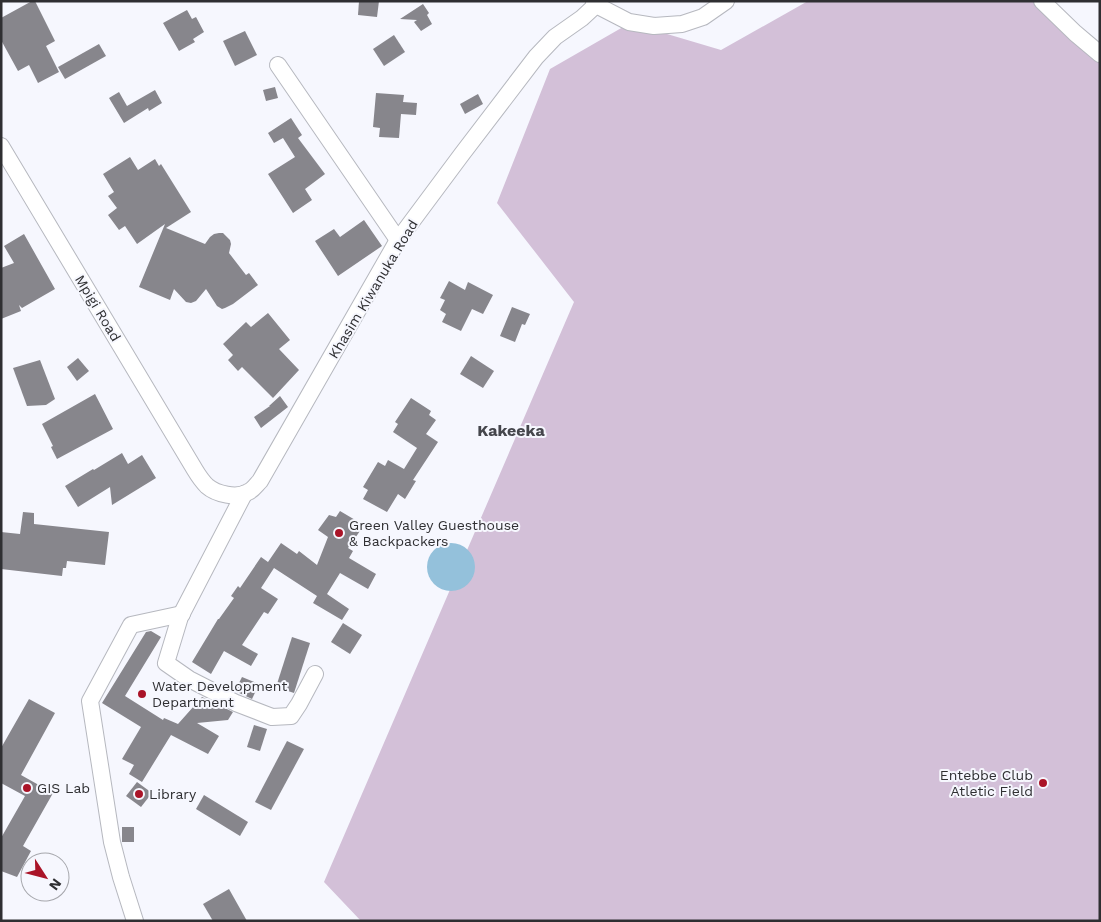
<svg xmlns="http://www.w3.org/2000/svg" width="1101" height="922" font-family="'Work Sans',sans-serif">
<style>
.green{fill:#d3c0d8}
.water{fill:#94c1db}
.building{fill:#87868c}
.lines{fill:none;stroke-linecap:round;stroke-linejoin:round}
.minor-casing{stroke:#b6b8bf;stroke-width:18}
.minor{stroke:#fff;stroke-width:16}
.poi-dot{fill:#aa1428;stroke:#f6f7fe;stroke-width:2}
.labels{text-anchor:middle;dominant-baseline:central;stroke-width:4;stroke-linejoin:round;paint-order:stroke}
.street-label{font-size:14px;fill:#2f2f32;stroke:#f6f7fe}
.poi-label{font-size:14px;fill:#2f2f32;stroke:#f6f7fe;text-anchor:start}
.quarter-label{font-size:16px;font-weight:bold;fill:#45464c;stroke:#f6f7fe}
</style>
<rect width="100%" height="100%" fill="#f6f7fe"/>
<path class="green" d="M 808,1 L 1042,1 L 1100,55 L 1100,921 L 361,921 L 324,882 L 574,302 L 497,203 L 550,69 L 630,23 L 721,50 Z"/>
<circle class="water" cx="451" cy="567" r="24"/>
<g class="building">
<path d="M 32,1 L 35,1 L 55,41 L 46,46 L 59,72 L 38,83 L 29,65 L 18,71 L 1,40 L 1,18 Z"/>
<path d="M 359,1 L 379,1 L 377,17 L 358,15 Z"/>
<path d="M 423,4 L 429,13 L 427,15 L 432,24 L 421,31 L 414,22 L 417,20 L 400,19 Z"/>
<path d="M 187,10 L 192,19 L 196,17 L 204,32 L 193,39 L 195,42 L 179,51 L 163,23 Z"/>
<path d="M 245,31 L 257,55 L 235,66 L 223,41 Z"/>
<path d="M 394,35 L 405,52 L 384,66 L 373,49 Z"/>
<path d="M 99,44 L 106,56 L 65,79 L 58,67 Z"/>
<path d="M 275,87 L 278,98 L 266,101 L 263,90 Z"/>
<path d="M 155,90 L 162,103 L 149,111 L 148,108 L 124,123 L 109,98 L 119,92 L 127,106 Z"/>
<path d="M 376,93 L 404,95 L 403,102 L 417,103 L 416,115 L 401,114 L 399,138 L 379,137 L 380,128 L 373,127 Z"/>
<path d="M 478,94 L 483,104 L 465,114 L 460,104 Z"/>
<path d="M 291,118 L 302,135 L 298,138 L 325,174 L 305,189 L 312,200 L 293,213 L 268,174 L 295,157 L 283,138 L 274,143 L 268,133 Z"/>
<path d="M 130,157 L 138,170 L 155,159 L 159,166 L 161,164 L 191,212 L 166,228 L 205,244 L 210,237 L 214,234 L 219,233 L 223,233 L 230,240 L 231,244 L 229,253 L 246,275 L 249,273 L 258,285 L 233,304 L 225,308 L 222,309 L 217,306 L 206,289 L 196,301 L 191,303 L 186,302 L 174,289 L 170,300 L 139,287 L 165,224 L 137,244 L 125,226 L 119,230 L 108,215 L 117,208 L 108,196 L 114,192 L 103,174 Z"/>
<path d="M 364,220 L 382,246 L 338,276 L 315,241 L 334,229 L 340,237 Z"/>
<path d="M 24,234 L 55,289 L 22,308 L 19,305 L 21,311 L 1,319 L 1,268 L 14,263 L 4,246 Z"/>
<path d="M 449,281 L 465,290 L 468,282 L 493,295 L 483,314 L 472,309 L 461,331 L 442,322 L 446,314 L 440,310 L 445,300 L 440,298 Z"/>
<path d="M 512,307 L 530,314 L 525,325 L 522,324 L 515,342 L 500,336 Z"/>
<path d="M 268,313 L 290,340 L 279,349 L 299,370 L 273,398 L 242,367 L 238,371 L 228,360 L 233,355 L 223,344 L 246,322 L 251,327 Z"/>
<path d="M 471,356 L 494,371 L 483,388 L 460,374 Z"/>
<path d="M 78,358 L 89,371 L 77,381 L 67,367 Z"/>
<path d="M 40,360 L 55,399 L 46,405 L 27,406 L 13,368 Z"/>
<path d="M 95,394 L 113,429 L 57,459 L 51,447 L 53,446 L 42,424 Z"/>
<path d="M 280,396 L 288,407 L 261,428 L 254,417 L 270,406 L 269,406 Z"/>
<path d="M 411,398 L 431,411 L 429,415 L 436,420 L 426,434 L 438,442 L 413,480 L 416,481 L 405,499 L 398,494 L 387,512 L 363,499 L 368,490 L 363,487 L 378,462 L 385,466 L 388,460 L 404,469 L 417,448 L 393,432 L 398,424 L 395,422 Z"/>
<path d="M 122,453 L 128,464 L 142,455 L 156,478 L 112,505 L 110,487 L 78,507 L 65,486 L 93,469 L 94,470 Z"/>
<path d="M 340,511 L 362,524 L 358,529 L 360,531 L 348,548 L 353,551 L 349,558 L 376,574 L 368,589 L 340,573 L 327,594 L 349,609 L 342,620 L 313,603 L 317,596 L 274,568 L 261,588 L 278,599 L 268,614 L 264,612 L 242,645 L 258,654 L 251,666 L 224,651 L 211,674 L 192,662 L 218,619 L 219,619 L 234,598 L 231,596 L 238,586 L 240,588 L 261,557 L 268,562 L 281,543 L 297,554 L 299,551 L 317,565 L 328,537 L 318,530 L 329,515 L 336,517 Z"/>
<path d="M 23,512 L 34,513 L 34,524 L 109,532 L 105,565 L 67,561 L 66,568 L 63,568 L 62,576 L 1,569 L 1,532 L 20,534 Z"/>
<path d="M 343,623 L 362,635 L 350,654 L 331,642 Z"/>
<path d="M 151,631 L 161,637 L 125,696 L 163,720 L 164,718 L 178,724 L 202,697 L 233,712 L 228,720 L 197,723 L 219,736 L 208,754 L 171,735 L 142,782 L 129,774 L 134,765 L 122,759 L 141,727 L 102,703 L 146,632 Z"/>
<path d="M 292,637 L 310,643 L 294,693 L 276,687 Z"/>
<path d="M 242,677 L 259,684 L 252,699 L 235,691 Z"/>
<path d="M 29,699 L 55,713 L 21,775 L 53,793 L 23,846 L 31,851 L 17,877 L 1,871 L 1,838 L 25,796 L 1,783 L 1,748 Z"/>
<path d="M 254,725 L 267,729 L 260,751 L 247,747 Z"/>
<path d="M 287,741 L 304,749 L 271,810 L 255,802 Z"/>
<path d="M 137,782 L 152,793 L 141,807 L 126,796 Z"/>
<path d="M 204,795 L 248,822 L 240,836 L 196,809 Z"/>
<rect x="122" y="827" width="12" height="15"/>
<path d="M 229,889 L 247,921 L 213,921 L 203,904 Z"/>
</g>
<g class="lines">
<defs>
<g id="minor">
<path d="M 594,1 L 596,5 L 629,22 L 654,26 L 682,24 L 703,17 L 726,1"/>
<path d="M 1042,1 L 1075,33 L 1100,54"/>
<path d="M 278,65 L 398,240"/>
<path d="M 1,146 L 195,470 C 198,475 202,481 207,486 C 216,494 237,499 248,492 C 253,490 256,485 260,481 L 398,240 L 462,154 L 536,57 L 555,37 L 582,18 L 596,5"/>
<path d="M 244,494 L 180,617 L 166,663 L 189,679 L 236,703 L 272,717 L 291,716 L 299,704 L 315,674"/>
<path d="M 135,921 L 121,877 L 112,842 L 90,701 L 131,625 L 182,614"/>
</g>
</defs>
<use href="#minor" class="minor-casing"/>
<use href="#minor" class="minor"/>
</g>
<g class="poi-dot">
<circle cx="339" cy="533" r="5"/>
<circle cx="142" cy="694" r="5"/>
<circle cx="1043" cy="783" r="5"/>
<circle cx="27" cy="788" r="5"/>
<circle cx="139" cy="794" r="5"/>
</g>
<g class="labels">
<g class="street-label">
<text transform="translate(373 289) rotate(-59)">Khasim Kiwanuka Road</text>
<text transform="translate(98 308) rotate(59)">Mpigi Road</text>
</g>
<g class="poi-label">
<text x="349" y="525">Green Valley Guesthouse<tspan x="349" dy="16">&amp; Backpackers</tspan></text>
<text x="152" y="686">Water Development<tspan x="152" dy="16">Department</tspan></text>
<text x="1033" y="775" text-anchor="end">Entebbe Club<tspan x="1033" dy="16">Atletic Field</tspan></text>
<text x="37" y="788">GIS Lab</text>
<text x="149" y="794">Library</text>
</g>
<g class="quarter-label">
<text x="511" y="430">Kakeeka</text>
</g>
</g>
<rect width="1101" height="922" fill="none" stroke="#2f2f32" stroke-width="5"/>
<g transform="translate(45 877) rotate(126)"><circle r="24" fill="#f6f7fe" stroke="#a6a7ac"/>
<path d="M0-4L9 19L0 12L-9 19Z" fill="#aa1428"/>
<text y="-8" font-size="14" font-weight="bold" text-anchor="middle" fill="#2f2f32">N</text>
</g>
</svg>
